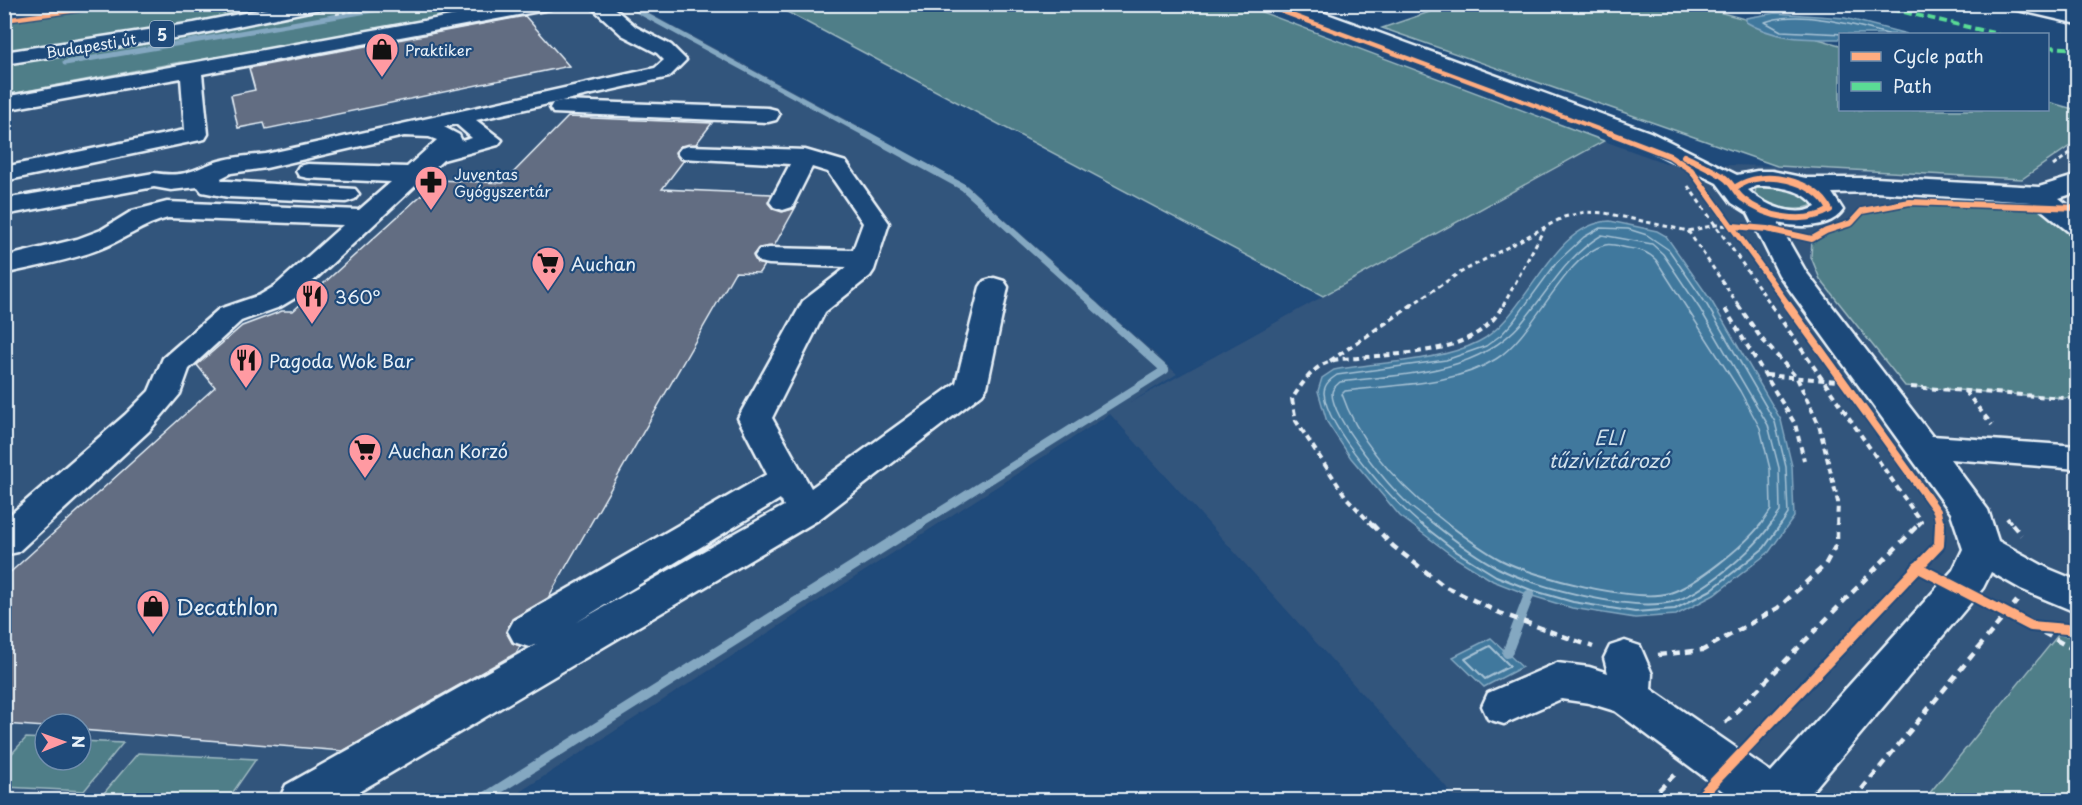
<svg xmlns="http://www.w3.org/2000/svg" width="2082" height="805" font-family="'Playpen Sans',sans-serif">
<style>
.built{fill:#33547c;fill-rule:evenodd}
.green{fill:#507e88;stroke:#9cb8c0;stroke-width:1.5}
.water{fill:#41789d;stroke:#84a8c1;stroke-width:1.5}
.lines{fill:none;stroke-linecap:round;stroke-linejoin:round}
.shore-far1{stroke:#a5c1d4;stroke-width:1.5}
.shore{stroke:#a5c1d4;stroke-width:2}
.stream-far3{stroke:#84a8c1;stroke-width:5}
.stream-far2{stroke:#84a8c1;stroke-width:7}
.stream-far1{stroke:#84a8c1;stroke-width:8}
.stream{stroke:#84a8c1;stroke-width:10}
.building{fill:#626d82;stroke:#e8f1f8;stroke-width:1.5}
.minor-casing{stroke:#e8f1f8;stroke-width:5}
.major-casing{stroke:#e8f1f8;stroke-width:5}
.path-far3{stroke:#e8f1f8;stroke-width:2;stroke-dasharray:4 3;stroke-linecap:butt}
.path-far2{stroke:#e8f1f8;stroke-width:3;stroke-dasharray:4.5 4;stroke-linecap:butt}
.path-far1{stroke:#e8f1f8;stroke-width:4;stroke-dasharray:6 4.5;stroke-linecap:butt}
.path{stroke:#e8f1f8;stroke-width:4.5;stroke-dasharray:8 6;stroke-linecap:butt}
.minor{fill:#1f4a7a;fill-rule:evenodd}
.major{fill:#1f4a7a;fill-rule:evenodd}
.quiet{stroke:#5adb95;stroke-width:4;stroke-dasharray:8 4;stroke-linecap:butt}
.cycleway-far3-casing{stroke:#1f4a7a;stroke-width:7}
.cycleway-far2-casing{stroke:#1f4a7a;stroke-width:9}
.cycleway-far1-casing{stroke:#1f4a7a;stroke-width:11}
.cycleway-casing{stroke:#1f4a7a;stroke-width:14}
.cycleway-far3{stroke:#ffac80;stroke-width:4.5}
.cycleway-far2{stroke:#ffac80;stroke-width:6}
.cycleway-far1{stroke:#ffac80;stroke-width:8}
.cycleway{stroke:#ffac80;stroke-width:10}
.labels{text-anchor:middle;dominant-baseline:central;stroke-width:4.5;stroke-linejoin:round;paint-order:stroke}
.far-street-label{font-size:15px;fill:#e8f1f8;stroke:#1f4a7a}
.far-poi-label{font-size:15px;fill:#e8f1f8;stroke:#1f4a7a;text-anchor:start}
.shield{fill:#1f4a7a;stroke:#acbfd2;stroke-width:1.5}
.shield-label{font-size:16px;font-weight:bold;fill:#e8f1f8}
.poi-label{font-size:18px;fill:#e8f1f8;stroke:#1f4a7a;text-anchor:start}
.water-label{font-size:20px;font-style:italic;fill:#cfdfea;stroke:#1f4a7a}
.near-poi-label{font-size:21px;fill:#e8f1f8;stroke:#1f4a7a;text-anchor:start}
</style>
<rect width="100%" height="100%" fill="#1f4a7a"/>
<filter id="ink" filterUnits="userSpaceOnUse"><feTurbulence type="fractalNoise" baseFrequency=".0167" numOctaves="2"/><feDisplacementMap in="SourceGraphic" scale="12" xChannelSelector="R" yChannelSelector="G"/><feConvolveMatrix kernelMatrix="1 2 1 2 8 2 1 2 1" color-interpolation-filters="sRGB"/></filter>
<g filter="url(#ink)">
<path class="built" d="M 538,5 L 634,5 L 967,185 L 1177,374 L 1130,403 L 1604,141 L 1668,164 L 1777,166 L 2022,179 L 2077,141 L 2077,637 L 2058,635 L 1931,800 L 1458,800 L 1110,414 L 507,800 L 5,800 L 5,95 L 181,62 L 209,61 ZM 45,724 L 81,724 L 81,760 L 45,760 Z"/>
<g class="green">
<path d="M 98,4 L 538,5 L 209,61 L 181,62 L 5,95 L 4,18 Z"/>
<path d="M 774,5 L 1243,5 L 1604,141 L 1323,296 Z"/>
<path d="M 1450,5 L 1693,5 L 1840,45 L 1840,110 L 2048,110 L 2048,102 L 2077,110 L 2077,141 L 2022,179 L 1777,166 L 1382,28 Z"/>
<path d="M 1763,186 C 1780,187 1801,188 1812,202 L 1811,206 C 1793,213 1766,208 1755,193 L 1756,188 Z"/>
<path d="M 1910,202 L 2055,208 L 2077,226 L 2077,399 L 1905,386 L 1820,279 L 1811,257 L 1812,239 C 1832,223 1848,235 1862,211 Z"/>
<path d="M 2058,635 L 2077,637 L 2077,800 L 1924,800 Z"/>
<path d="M 26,738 L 45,739 L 45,760 L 81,760 L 81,741 L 123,743 L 84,791 L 5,787 L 5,761 Z"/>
<path d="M 138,753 L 256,759 L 231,795 L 223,800 L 98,800 Z"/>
</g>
<g class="water">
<path d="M 1775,13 L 1845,18 L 1907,34 L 1840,34 L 1840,39 C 1807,39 1776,40 1746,22 L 1746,18 Z"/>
<path d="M 1610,221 L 1657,231 L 1666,236 L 1712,302 L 1781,420 L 1792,466 L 1794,517 L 1769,552 L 1714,595 L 1676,615 L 1635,618 L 1572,608 L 1529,595 L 1493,581 L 1454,557 L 1400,516 L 1351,458 L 1327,422 L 1318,391 L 1322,378 L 1334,370 C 1378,362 1439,362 1478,342 C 1528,317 1550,224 1610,221 Z"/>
<path d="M 1491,638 L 1522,667 L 1484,687 L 1453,657 Z"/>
</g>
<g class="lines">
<g class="shore-far1">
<path d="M 1844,34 L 1781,31 L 1765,22 C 1799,9 1854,25 1888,34"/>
<path d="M 1423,526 C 1394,503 1327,430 1324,393 C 1324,384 1331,379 1337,375 L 1446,360 L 1486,346 L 1501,335 L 1513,322 L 1557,262 L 1584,237 L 1600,228 L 1628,229 L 1647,235 L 1669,250 L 1707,305 L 1775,422 L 1786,467 L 1788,514 L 1780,526"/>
<path d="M 1436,526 C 1427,519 1418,513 1410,506 C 1390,487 1332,420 1332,393 C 1332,388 1337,385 1340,382 C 1408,373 1483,375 1528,315 C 1552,285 1568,255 1602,235 L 1652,244 L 1663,254 L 1700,309 L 1768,425 L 1779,468 L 1780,512 L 1770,526"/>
<path d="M 1450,526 C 1406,492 1360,448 1342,394 L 1345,391 C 1394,384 1453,386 1496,359 C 1535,335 1564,255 1605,245 C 1612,243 1621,247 1628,248 C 1640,250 1647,251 1656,260 L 1740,391 L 1760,428 L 1770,469 L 1771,510 L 1760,526"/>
</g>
<g class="shore">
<path d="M 1421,524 L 1457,552 L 1496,576 L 1531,590 L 1573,602 L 1635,612 L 1675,609 L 1711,590 L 1764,548 L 1781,524"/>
<path d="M 1434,524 C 1454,540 1475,556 1498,568 C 1535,587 1631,612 1672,602 C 1702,594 1754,550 1771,524"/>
<path d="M 1448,524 C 1465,537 1482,550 1501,560 C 1534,577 1635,603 1670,593 C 1696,585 1745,545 1761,524"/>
<path d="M 1490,646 L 1510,666 L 1485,679 L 1465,659 Z"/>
</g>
<g class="stream-far3">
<path d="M 625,4 L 867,135"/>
<path d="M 65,63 L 408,4"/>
</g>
<path class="stream-far2" d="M 864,133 L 963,187 L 1095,306"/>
<path class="stream-far1" d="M 917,526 L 1165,370 L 1093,305"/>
<g class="stream">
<path d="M 1507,653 L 1529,595"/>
<path d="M 481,800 L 920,524"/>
</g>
</g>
<g class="building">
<path d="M 525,16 L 569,66 L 266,129 L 264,123 L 238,128 L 231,95 L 255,90 L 249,68 Z"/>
<path d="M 568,117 L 712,123 L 696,144 L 680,146 L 675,152 L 679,159 L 684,160 L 662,189 L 772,194 L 768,203 L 773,209 L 782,212 L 793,209 L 798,203 L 774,246 L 759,248 L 753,255 L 757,263 L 764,265 L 759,273 L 735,272 L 548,598 L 512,619 L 506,632 L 512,643 L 520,646 L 516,653 L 343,751 L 81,730 L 81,724 L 45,724 L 45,727 L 4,724 L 4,578 L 215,387 L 197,365 L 242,326 L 282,311 L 293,311 L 438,180 L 503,183 Z"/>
</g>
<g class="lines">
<defs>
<g id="minor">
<path d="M 30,4 L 74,4 L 65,9 L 19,18 L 12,16 L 10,12 L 12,8 Z"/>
<path d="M 517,4 L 559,4 L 550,9 L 202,74 L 208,134 L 205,139 L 4,181 L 4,167 L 185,130 L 181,78 L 4,110 L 4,97 Z"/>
<path d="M 588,4 L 609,4 L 636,27 L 671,45 L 686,60 L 669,77 L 476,120 L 502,140 L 498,145 L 443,160 L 295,298 L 280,307 L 241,321 L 189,369 L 180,394 L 149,431 L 18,552 L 4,555 L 4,520 L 125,415 L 149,391 L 163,358 L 219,309 L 260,295 L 275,286 L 343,225 L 168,218 C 143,224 124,240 100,249 C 70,261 36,266 4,274 L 4,257 L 77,239 L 101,230 L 132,211 L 167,202 L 359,210 L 391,182 L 308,178 L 299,176 L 296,171 L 299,166 L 308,164 L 407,167 L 437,140 L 429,137 L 404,136 L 266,168 L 231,173 L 221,178 L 222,181 L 228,181 L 355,189 L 359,194 L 355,199 L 346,202 L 228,197 L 202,192 L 198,187 L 171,190 L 154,187 L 4,215 L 4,199 L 154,173 C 186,178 191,170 219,161 C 234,157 250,156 266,154 L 655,68 L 664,60 L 657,53 L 622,35 ZM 456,124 L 472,138 L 462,141 L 459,135 L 444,127 Z"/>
<path d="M 1273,4 L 1300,4 L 1650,132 L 1737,175 L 1757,171 L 1772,171 L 1806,178 L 1875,178 L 2039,187 L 2078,175 L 2078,192 L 2059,198 L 2078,213 L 2078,234 L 2069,232 L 2032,202 L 1875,192 L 1832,193 L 1843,210 C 1830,229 1798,228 1778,223 L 1806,272 L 1932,436 L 2078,446 L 2078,469 L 1950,459 L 1988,510 L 1998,541 L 2049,569 L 2078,581 L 2078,613 L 2021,589 L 1991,572 L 1983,588 L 1805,800 L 1735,800 L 1615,711 L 1589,703 L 1561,699 L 1504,724 L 1488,719 L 1482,706 L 1488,693 L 1557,663 L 1589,667 L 1608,673 L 1604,658 L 1610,646 L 1625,641 L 1640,646 L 1652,674 L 1651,689 L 1771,772 L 1953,570 L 1963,549 L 1951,513 L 1779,275 L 1748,213 L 1732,203 L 1717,183 L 1634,142 L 1276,8 ZM 1757,186 C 1777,186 1804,188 1816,207 C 1796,219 1763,205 1748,190 Z"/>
<path d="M 2006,4 L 2040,4 L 2078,13 L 2078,24 L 2009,8 Z"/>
<path d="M 561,101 L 768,108 L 776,110 L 779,115 L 776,120 L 768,122 L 553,113 L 550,108 L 553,103 Z"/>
<path d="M 689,146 L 805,150 L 846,162 L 889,223 L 874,270 L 870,276 L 825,312 L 772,418 L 811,488 L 956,383 L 980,287 L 984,281 L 994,278 L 1004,281 L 1008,287 L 987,387 L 982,394 L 818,520 L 345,800 L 279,800 L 286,785 L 537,644 L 529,647 L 514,642 L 508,631 L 514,620 L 767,474 L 738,418 L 803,301 L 847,267 L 769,264 L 759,262 L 755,256 L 759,250 L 769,248 L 853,250 L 863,223 L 828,172 L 812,167 L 792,207 L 783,210 L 774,207 L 770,202 L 790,164 L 681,158 L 677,153 L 681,148 ZM 780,499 L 784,506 L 577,622 Z"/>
</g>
<path id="major" d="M 289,4 L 328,4 L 319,9 L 194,35 L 4,64 L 4,52 L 194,23 Z"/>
</defs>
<use href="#minor" class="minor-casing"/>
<use href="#major" class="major-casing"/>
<g class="path-far3">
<path d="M 1248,4 L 1261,9"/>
<path d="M 336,14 L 394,4"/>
</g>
<g class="path-far2">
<path d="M 2053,166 L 2078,147"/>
<path d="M 1688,186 L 1772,306"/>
<path d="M 1688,231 L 1739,306"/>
<path d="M 1410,306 L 1456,275 L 1545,227"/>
<path d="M 1503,306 L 1545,227 L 1564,217 L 1585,212 L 1605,213 L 1688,231 L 1716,225 L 1733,226"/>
</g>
<g class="path-far1">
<path d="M 1738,305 L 1761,338 L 1797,378 L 1819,425 L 1838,502 L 1837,526"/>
<path d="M 1771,305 L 1921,522 L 1917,526"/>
<path d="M 1725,309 L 1795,424 L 1804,460"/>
<path d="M 1330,361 L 1412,305"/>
<path d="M 1766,375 L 1837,381"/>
<path d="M 1911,387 L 2078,399"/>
<path d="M 1965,391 L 1992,425"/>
<path d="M 2007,518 L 2013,526"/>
<path d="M 1373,526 L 1346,497 L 1296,421 L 1292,399 C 1302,384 1312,367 1331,361 C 1339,358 1349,359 1358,358 C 1407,352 1477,355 1503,305"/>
</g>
<g class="path">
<path d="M 1372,524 L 1393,546 L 1444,586 L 1500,613 L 1593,647"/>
<path d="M 2012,524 L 2021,535"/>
<path d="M 2031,626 L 2078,652"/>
<path d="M 1658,655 L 1703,650 L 1778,608 L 1825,565 L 1837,543 L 1837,524"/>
<path d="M 1725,723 L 1919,524"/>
<path d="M 1649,800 L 1676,773"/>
<path d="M 1853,800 L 2017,601"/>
</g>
<use href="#minor" class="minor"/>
<use href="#major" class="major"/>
<g class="quiet">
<path d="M 1869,4 L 1998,34"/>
<path d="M 2048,47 L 2078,49"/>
</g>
<defs>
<g id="cycleway-far3">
<path d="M 1262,4 L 1614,135"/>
<path d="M 4,20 L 120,4"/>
</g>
<g id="cycleway-far2">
<path d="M 1610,133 L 1670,156 L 1691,170 L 1789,306"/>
<path d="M 1684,156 C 1698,163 1713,169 1725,178 C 1733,184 1735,193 1743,199 C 1766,218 1804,225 1830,210 C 1816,180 1763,168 1736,187"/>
<path d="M 1733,226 L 1767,229 L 1812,239 L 1826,231 L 1851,223 L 1862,211 L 1910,202 L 2078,208"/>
</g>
<path id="cycleway-far1" d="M 1788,305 L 1937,511 L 1940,526"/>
<g id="cycleway">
<path d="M 1917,567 L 2031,626 L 2078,630"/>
<path d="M 1697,800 L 1939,545 L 1940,524"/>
</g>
</defs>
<use href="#cycleway-far3" class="cycleway-far3-casing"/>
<use href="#cycleway-far2" class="cycleway-far2-casing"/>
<use href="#cycleway-far1" class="cycleway-far1-casing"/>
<use href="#cycleway" class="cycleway-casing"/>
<use href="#cycleway-far3" class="cycleway-far3"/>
<use href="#cycleway-far2" class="cycleway-far2"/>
<use href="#cycleway-far1" class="cycleway-far1"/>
<use href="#cycleway" class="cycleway"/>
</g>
</g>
<defs>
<symbol id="shop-pin" viewBox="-11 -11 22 30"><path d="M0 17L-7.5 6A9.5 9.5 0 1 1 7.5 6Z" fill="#ff9aa2" stroke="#1f4a7a"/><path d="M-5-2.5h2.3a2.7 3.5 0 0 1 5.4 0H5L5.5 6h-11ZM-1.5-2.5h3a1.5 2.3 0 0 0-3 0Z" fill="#111"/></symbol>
<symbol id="pharmacy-pin" viewBox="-11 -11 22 30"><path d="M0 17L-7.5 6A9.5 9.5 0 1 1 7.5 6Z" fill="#ff9aa2" stroke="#1f4a7a"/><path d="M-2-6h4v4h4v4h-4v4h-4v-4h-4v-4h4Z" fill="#111"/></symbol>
<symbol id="supermarket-pin" viewBox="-11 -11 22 30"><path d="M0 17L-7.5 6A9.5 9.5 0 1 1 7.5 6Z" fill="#ff9aa2" stroke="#1f4a7a"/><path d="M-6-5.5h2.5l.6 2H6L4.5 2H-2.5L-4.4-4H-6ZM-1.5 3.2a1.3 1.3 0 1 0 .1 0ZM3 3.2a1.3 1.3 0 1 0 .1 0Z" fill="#111"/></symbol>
<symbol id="restaurant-pin" viewBox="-11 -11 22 30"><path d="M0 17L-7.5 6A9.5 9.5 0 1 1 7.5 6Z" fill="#ff9aa2" stroke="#1f4a7a"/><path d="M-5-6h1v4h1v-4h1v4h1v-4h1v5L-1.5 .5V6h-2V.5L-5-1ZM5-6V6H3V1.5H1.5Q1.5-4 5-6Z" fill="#111"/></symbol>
</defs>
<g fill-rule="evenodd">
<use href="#shop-pin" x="363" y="30" width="38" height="52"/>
<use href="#pharmacy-pin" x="412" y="163" width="38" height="52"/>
<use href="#supermarket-pin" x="529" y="244" width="38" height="52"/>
<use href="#restaurant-pin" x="293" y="277" width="38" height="52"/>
<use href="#restaurant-pin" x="227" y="341" width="38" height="52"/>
<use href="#supermarket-pin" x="346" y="431" width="38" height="52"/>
<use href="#shop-pin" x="134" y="587" width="38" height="52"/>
</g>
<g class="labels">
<g class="far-street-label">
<text transform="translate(91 45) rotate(-9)">Budapesti út</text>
</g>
<g class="far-poi-label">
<text x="405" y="49">Praktiker</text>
<text x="454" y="173">Juventas<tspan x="454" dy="17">Gyógyszertár</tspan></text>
</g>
<rect class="shield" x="150" y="21" width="24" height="26" rx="4.5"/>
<g class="shield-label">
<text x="162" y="34">5</text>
</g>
<g class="poi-label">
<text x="571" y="263">Auchan</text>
<text x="335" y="296">360°</text>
<text x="269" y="360">Pagoda Wok Bar</text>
<text x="388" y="450">Auchan Korzó</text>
</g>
<g class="water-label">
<text x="1609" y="437">ELI<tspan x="1609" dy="23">tűzivíztározó</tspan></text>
</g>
<g class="near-poi-label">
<text x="176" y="606">Decathlon</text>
</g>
</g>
<rect width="2082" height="805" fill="none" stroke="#1f4a7a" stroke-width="24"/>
<rect x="12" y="12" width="2058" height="781" fill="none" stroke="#e8f1f8" stroke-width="2" filter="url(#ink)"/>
<rect x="1839" y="33" width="210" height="78" fill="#1f4a7a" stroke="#6f8dac" stroke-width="1.5"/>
<rect x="1851" y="52" width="30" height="9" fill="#ffac80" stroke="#6f8dac" stroke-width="1.5"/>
<text x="1893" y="63" font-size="18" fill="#e8f1f8">Cycle path</text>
<rect x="1851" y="82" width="30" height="9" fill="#5adb95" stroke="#6f8dac" stroke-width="1.5"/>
<text x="1893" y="93" font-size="18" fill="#e8f1f8">Path</text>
<g transform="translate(63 742) rotate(89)"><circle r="28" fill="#1f4a7a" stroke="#6f8dac" stroke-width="1.5"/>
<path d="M0-4.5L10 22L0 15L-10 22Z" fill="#ff9aa2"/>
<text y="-9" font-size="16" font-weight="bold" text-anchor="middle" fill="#e8f1f8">N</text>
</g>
</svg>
